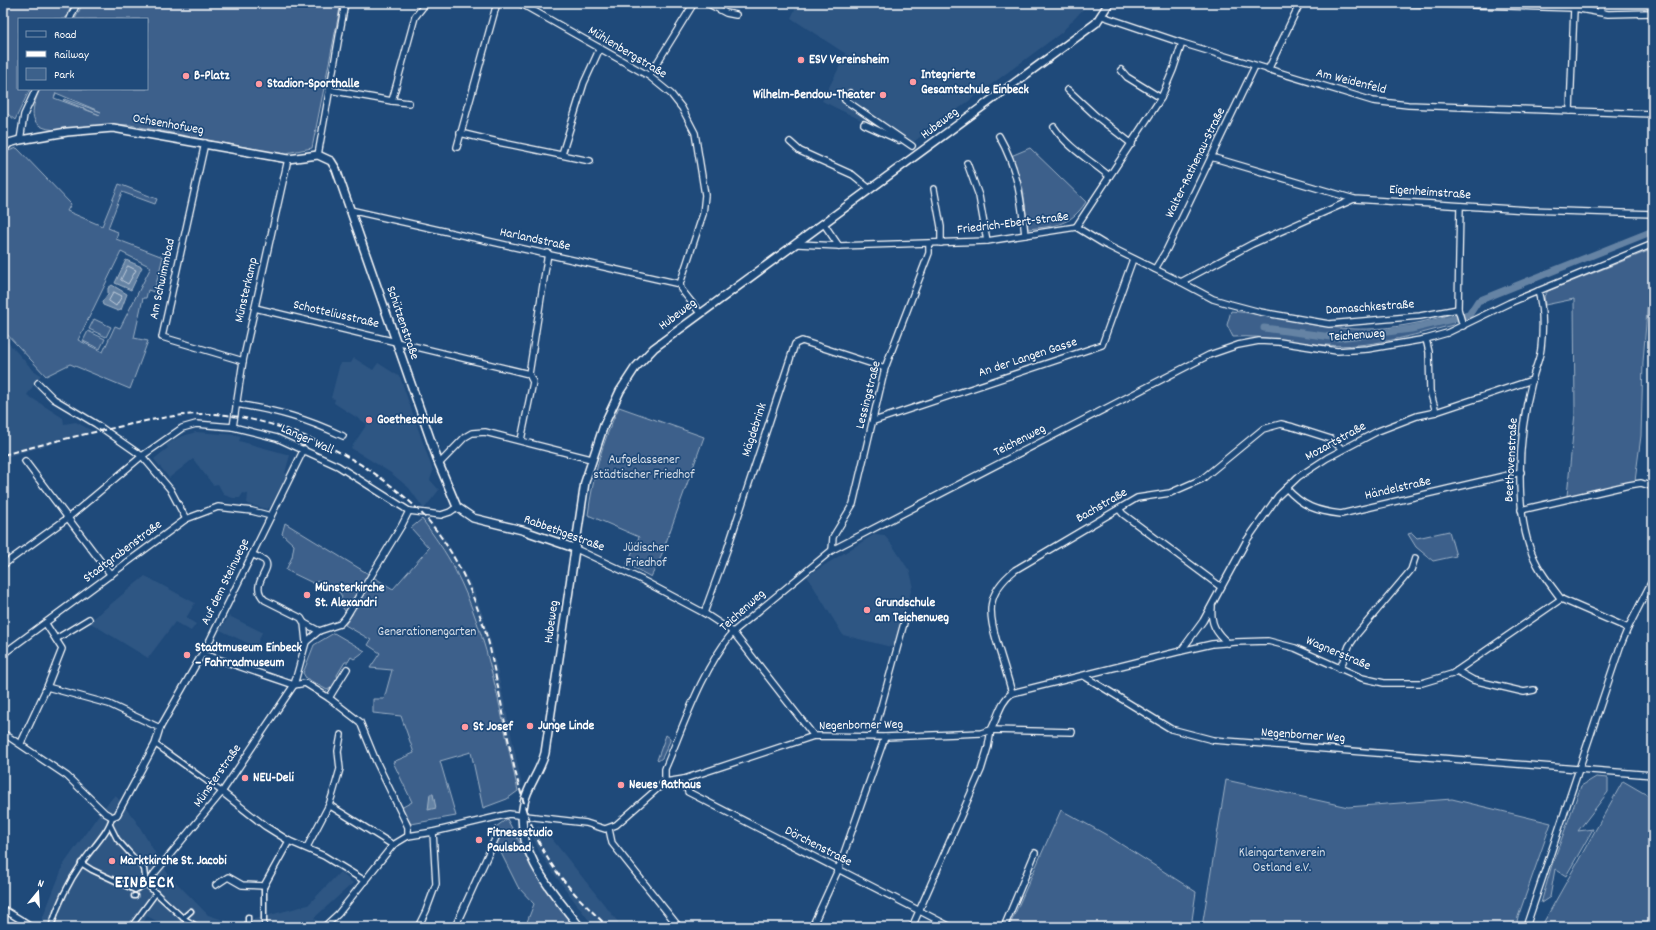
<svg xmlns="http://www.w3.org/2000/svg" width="1656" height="930" font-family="Dekko,sans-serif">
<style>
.built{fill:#2e5683}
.green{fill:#3c618b;stroke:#9eb0c5;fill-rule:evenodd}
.water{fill:#6583a4;stroke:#a3b5c8}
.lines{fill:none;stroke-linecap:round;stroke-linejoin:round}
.shore{stroke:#c1cddb;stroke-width:1}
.stream{stroke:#a3b5c8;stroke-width:2}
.canal{stroke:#6583a4;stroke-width:7}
.pedestrian-casing{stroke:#fff;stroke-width:7}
.minor-casing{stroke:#fff;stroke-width:8}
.tertiary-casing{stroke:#fff;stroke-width:10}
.pedestrian{stroke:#1f4a7a;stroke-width:4}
.minor{stroke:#1f4a7a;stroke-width:5.5}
.tertiary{stroke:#1f4a7a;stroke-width:7}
.rail{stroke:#fff;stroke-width:2;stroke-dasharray:6 3;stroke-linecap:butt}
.poi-dot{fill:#ff9aa2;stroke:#1f4a7a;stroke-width:1.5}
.labels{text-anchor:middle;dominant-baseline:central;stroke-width:3.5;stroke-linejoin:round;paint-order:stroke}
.street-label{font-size:13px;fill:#fff;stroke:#1f4a7a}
.poi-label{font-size:13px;font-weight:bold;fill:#fff;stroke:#1f4a7a;text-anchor:start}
.park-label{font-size:13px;fill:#d8dfe8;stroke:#1f4a7a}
.district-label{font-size:17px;font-weight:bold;letter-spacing:1px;fill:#fff;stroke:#1f4a7a}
</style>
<rect width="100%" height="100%" fill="#1f4a7a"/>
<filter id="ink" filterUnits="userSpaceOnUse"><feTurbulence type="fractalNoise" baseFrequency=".025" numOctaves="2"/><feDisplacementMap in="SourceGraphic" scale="8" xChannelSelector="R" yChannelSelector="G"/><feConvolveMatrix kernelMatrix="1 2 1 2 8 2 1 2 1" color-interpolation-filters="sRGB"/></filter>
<g filter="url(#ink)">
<g class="built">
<path d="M 798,3 L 1089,3 L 1061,33 L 908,146 L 864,126 L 865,122 L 822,101 L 846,54 L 791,18 Z"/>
<path d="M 3,337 L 33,370 L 41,375 L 27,395 L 63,418 L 64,424 L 76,422 L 94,432 L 3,458 Z"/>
<path d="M 354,358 L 373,370 L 378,363 L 400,377 L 433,471 L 430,480 L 439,490 L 424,509 L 409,488 L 391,473 L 351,448 L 367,424 L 334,403 L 335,399 L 331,398 L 340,363 L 351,363 Z"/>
<path d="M 196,432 L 236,435 L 241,436 L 239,441 L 290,455 L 285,473 L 287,474 L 270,507 L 267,509 L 247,504 L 248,494 L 243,493 L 240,498 L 233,498 L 224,495 L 218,484 L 213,485 L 193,459 L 169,478 L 154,459 L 168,448 L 166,445 L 177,438 Z"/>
<path d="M 422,519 L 430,520 L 446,540 L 473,588 L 483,616 L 492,645 L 522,785 L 518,791 L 503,726 L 441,545 Z"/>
<path d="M 875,534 L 884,535 L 893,546 L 910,572 L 913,584 L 895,648 L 843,635 L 807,576 Z"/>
<path d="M 145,576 L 195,603 L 186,618 L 196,624 L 191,631 L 175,622 L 148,658 L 89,622 Z"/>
<path d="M 229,616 L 262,632 L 256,647 L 220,630 Z"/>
<path d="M 115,795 L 136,821 L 168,874 L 208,915 L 236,924 L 308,905 L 340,872 L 353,883 L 314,918 L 325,927 L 168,927 L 147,916 L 141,927 L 39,927 L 64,864 L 102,810 Z"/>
<path d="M 538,826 L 544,829 L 622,927 L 594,927 L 554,874 L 539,851 L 531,834 Z"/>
</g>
<g class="green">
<path d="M 3,3 L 73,3 L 65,19 L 19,19 L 19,89 L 30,89 L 15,120 L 3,110 Z"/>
<path d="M 83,3 L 341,3 L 312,148 L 281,154 L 130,125 L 113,124 L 58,130 C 27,129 30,111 40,89 L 147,89 L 147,19 L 75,19 ZM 56,93 L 101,112 L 64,99 L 63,100 L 100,115 L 54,98 Z"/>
<path d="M 17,148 L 71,204 L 67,211 L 102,226 L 119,184 L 157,199 L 155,204 L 122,192 L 108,228 L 118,232 L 116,239 L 163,257 L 154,292 L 148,290 L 146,298 L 143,298 L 134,338 L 148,341 L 130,389 L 70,364 L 46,376 L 3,330 L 3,159 L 8,151 ZM 121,252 L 151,267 L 120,328 L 115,326 L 103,352 L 78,340 Z"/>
<path d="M 1030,148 L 1086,202 C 1070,226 1055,226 1028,229 L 1023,189 L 1011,156 Z"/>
<path d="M 1653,249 L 1653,271 L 1650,272 L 1643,362 L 1641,436 L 1635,481 L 1567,496 L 1575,413 L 1574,299 L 1545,305 L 1544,296 L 1548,291 Z"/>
<path d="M 1231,311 C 1268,314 1303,325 1340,328 C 1376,332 1416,325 1451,314 L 1455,322 L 1453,325 C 1413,335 1368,349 1327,345 C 1295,343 1265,335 1233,337 L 1227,325 Z"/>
<path d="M 94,319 L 111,327 L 106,337 L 89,329 Z"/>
<path d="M 88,331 L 105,339 L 100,349 L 83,341 Z"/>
<path d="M 619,407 L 704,437 L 660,559 L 651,577 L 627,564 L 639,537 L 588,515 C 593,477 602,442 619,407 Z"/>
<path d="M 422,519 C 434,536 446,552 455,570 C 490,638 501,717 518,791 L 507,799 L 483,808 L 471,752 L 440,761 L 456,816 L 411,824 L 401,808 L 412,802 L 393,762 L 414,753 L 401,716 L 373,713 L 373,699 L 384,699 L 392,670 L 370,668 L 380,653 L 368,645 L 371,640 L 345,625 L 353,613 L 345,611 L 339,602 L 342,597 L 340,593 L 317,581 L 315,584 L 286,570 L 292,557 L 294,545 L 282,534 L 285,523 L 393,589 L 429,548 L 411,528 Z"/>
<path d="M 1449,531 L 1456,556 L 1433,561 L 1416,547 L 1408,534 L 1412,533 L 1417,538 Z"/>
<path d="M 334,633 L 365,651 L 354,659 L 351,657 L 348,662 L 345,662 L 337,675 L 338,679 L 333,687 L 327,690 L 306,678 L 303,673 L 314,645 Z"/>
<path d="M 666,735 L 670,738 L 670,741 L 662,758 L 658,761 L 657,760 Z"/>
<path d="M 1596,777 L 1608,778 L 1608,792 L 1578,831 L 1593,829 L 1566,876 L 1555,869 L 1550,897 L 1541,903 L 1552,865 L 1581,786 Z"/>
<path d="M 1226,780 L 1348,807 L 1452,799 L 1551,823 L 1518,917 L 1516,927 L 1202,927 Z"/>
<path d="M 1623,781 L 1647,795 L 1653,785 L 1653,927 L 1541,927 Z"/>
<path d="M 1061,810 L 1105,834 L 1196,892 L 1191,927 L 1009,927 Z"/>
<path d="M 507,819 L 537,874 L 574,927 L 525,927 L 534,904 L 518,887 L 490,831 Z"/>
</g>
<g class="water">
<path d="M 126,260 L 142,267 L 131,290 L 115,283 Z"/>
<path d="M 112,285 L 127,294 L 121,310 L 118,311 L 103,305 L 102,302 L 108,294 L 108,288 Z"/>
<path d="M 430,794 L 433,794 L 436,808 L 428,810 Z"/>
</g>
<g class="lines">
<g class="shore">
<path d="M 128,266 L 136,270 L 128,284 L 121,280 Z"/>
<path d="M 114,292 L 122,296 L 116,306 L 109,301 Z"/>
</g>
<path class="stream" d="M 3,129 L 4,130"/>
<path class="canal" d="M 1264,328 L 1339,338 L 1411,329 L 1469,315 L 1478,301 L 1653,231"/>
<defs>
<g id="pedestrian">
<path d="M 155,744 L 222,792"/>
<path d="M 110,825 L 117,839 L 144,869 L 146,884"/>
<path d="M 81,863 L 92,870 L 135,890 L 146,884 L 154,874"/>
<path d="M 146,884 L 183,918 L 198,927"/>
<path d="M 134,896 L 135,896"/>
<path d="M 248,917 L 248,927"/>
<path d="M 183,918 L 191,911"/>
<path d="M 21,920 L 32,927"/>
<path d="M 51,927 C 58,904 68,883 82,863 C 90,850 109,832 112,817"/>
<path d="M 131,927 L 156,893"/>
<path d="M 264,927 L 264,886"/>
</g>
<g id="minor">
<path d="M 520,3 L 649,76 L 671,94 L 682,108 L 695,133 L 705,195 L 703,214 L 680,284"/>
<path d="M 707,3 L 726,13 L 736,15"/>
<path d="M 1405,3 L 1574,8 L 1608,14 L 1653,13"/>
<path d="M 1600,3 L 1601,12"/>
<path d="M 1102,16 L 1182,43 L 1373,101 L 1408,105 L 1653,114"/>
<path d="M 70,19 L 77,3"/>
<path d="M 1121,70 L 1127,77 L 1161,98"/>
<path d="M 1268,70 L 1300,3"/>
<path d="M 649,76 L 694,3"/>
<path d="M 329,90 L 392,101 L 415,17 L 426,3"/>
<path d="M 1068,90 L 1096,116 L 1132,144"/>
<path d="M 850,93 L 845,100 L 912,146"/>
<path d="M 392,101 L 409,103"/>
<path d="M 1570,111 L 1574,8"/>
<path d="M 864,124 L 899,140"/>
<path d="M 1054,127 C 1067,147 1091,161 1109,176"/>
<path d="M 460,133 L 498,142 L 590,161"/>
<path d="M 999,136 C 1018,169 1021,199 1025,235"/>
<path d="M 20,140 L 24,115 L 36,89"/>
<path d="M 790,142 L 800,151 L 853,175 L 870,189"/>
<path d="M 205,143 L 162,337 L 243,361"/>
<path d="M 457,147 L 497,3"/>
<path d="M 562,154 L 584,83 L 600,48"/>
<path d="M 318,155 L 345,3"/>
<path d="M 1211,157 L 1354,199 L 1528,210 L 1653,214"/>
<path d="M 967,163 L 979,196 L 987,241"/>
<path d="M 934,189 L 941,227 L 941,243"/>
<path d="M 1460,206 L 1458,309 L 1463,326"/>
<path d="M 350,210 L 680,284"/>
<path d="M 824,224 L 839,246"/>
<path d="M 1076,227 L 1161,98 L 1173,70 L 1182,43"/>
<path d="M 798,244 L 839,246 L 987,241 L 1076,227 L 1104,244 L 1181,282 L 1252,244 L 1354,199"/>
<path d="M 1155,269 L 1166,251 L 1255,66"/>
<path d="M 1181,282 L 1213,299 L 1230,304 L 1260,312 L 1329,324 L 1420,316 L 1458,309"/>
<path d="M 680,284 L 681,289 L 700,313"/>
<path d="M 1538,291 C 1543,308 1543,331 1541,348 C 1540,359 1534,370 1532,381 C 1519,431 1511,519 1538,566 C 1544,577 1553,588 1561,599"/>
<path d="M 255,308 L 529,374"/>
<path d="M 1426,339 L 1429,352 L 1430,391 L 1436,412"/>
<path d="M 38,383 L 54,399 L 96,424 L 142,456 L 170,489 L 186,519"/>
<path d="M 236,404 C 278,411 305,418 343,436"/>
<path d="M 874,421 L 1102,345 L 1133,259"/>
<path d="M 233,427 L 243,361 L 288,159"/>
<path d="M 521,440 L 533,382 L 529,374 L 548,253"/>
<path d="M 25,461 L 111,575"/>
<path d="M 439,464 L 465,437 L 472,433 L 485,432 L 591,459"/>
<path d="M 1286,488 C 1303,507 1317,511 1341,514 L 1521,472"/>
<path d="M 1119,509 L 1123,514 L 1221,587"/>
<path d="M 1521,510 L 1629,485 L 1641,483 L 1653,487"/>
<path d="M 574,548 L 640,579 L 704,613 L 733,632 L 814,736"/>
<path d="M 832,550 L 833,537 L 853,504 L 885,368 L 929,253 L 929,244"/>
<path d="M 252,554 C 255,556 261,558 264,560 C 275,569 247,584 265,600 L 301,618 L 304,623 L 319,631"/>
<path d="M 3,565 L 69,517 L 142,456 L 182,428 L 196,424 L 233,427 L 277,438 L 338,466 L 409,511 L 441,515 L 450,512 L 457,507"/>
<path d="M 1561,599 L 1628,628"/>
<path d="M 1212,607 C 1210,623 1216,633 1228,643"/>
<path d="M 704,613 L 727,550 L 795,344 L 802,341 L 885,368"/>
<path d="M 304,623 L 306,642 L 294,685 L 305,683 L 329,698 L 347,669"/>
<path d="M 56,639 L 89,619"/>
<path d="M 306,642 L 319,631 L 340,624 L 346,617 L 402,525 L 409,511"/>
<path d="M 1181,651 L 1203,621 L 1247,540 L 1278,496 L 1298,477 L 1327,458 L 1378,431 L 1417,416 L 1436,412 L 1532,380"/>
<path d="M 3,654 L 186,519 L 218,507 L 252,511 L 271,516"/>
<path d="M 1340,669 L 1349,646 L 1357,634 L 1411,570 L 1415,558"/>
<path d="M 1457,671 L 1473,680 L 1524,692 L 1534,690"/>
<path d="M 1084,676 L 1171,729 L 1213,740 L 1653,775"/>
<path d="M 47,687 L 109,704 L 160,728"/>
<path d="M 1012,693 C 1008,678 1003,662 998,646 C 988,613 985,594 1015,570 L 1137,498 L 1170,493 L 1202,479 L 1263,429 L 1281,424 L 1293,427 L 1331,439 L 1342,449"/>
<path d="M 329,698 L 360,722 L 376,761 L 408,827 L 408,836"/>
<path d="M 3,733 L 67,776 L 105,813 L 112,817 L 117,815 L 155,744 L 160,728 L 210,640 L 304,449"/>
<path d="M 873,736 L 904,623"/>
<path d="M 21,743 L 47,687 L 62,649 L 46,624"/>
<path d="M 684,779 L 688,792 L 951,927"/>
<path d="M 665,782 L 684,779 L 814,736 L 885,737 L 981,733 L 991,730 C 998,717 1000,702 1012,693 L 1181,651 L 1212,644 L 1236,642 L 1268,641 L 1295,648 L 1362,678 L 1384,683 L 1422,683 L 1452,674 L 1561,599"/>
<path d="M 222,792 L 265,826 L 289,841 L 324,856 L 365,881"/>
<path d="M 329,805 L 393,845"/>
<path d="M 609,829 L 612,843 L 679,927"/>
<path d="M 307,847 L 329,805 L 333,793 L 340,769 L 338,751 L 341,735"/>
<path d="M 154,874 L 222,792 L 294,685 L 203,654"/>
<path d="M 216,885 L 228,877 L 242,885 L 264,886 L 289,841"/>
<path d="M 3,909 L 21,920"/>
<path d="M 324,927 L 338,914 L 393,845 L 408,836 L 433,832 L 509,814 L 586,823 L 605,829 L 616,825 L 665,782 L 665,769 C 685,722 701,672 733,632 L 832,550 L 1209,355 L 1238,345 L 1259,341 L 1279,342 L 1337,351 L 1368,349 L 1426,339 L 1447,333 L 1509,303 L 1653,244"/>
<path d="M 418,927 L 426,911 L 436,884 L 433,832"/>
<path d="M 455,927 L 497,835"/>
<path d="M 812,927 L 838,870 L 885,737"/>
<path d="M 912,927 L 981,770 L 988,747 L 991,730 L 1072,732"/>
<path d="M 1004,927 L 1035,853"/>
<path d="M 1526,927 L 1620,647 L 1628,628 L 1653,579"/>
</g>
<g id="tertiary">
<path d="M 3,149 L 9,143 L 20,140 L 67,132 L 113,128 L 288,159 L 318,155 L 331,161 L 336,169 L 439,464 L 457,507 L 473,518 L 522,530 L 574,548"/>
<path d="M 580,927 C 553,893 513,850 524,803 C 527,787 540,772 545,753 L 585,482 L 604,425 L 620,391 L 635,368 L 654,348 L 1096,23 L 1109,3"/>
</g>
</defs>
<use href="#pedestrian" class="pedestrian-casing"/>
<use href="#minor" class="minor-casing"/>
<use href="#tertiary" class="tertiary-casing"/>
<use href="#pedestrian" class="pedestrian"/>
<use href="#minor" class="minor"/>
<use href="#tertiary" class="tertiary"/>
<path class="rail" d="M 3,455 C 43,444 83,434 123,426 C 153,419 183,413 214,414 C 292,419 388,468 436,530 C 460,562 476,600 487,637 C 491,649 492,661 495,673 C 507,728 514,786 537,838 C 552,873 581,901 608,927"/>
</g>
</g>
<g class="poi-dot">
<circle cx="801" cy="60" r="4"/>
<circle cx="186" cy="76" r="4"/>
<circle cx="913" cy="82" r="4"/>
<circle cx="259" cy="84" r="4"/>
<circle cx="883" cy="95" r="4"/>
<circle cx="369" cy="420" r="4"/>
<circle cx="307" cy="595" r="4"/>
<circle cx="867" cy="610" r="4"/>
<circle cx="187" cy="655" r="4"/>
<circle cx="530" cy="726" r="4"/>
<circle cx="465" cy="727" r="4"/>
<circle cx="245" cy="778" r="4"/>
<circle cx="621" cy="785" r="4"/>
<circle cx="479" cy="840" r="4"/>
<circle cx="112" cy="861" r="4"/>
</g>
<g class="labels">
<g class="street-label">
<text transform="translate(627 53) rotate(31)">Mühlenbergstraße</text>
<text transform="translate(1351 82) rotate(14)">Am Weidenfeld</text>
<text transform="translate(940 124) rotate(-37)">Hubeweg</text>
<text transform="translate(168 125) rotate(10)">Ochsenhofweg</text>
<text transform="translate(1196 163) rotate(-64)">Walter-Rathenau-Straße</text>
<text transform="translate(1430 193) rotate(4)">Eigenheimstraße</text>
<text transform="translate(1013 224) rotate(-7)">Friedrich-Ebert-Straße</text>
<text transform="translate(535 240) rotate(12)">Harlandstraße</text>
<text transform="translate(163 279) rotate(-78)">Am Schwimmbad</text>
<text transform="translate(247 290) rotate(-77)">Münsterkamp</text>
<text transform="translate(1370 308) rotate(-4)">Damaschkestraße</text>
<text transform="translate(336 315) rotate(13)">Schotteliusstraße</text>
<text transform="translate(678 315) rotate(-37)">Hubeweg</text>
<text transform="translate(402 323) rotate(71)">Schützenstraße</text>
<text transform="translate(1357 336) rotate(-4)">Teichenweg</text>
<text transform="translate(1028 358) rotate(-18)">An der Langen Gasse</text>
<text transform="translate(869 395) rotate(-76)">Lessingstraße</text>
<text transform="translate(755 430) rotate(-72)">Mägdebrink</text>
<text transform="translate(307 440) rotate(24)">Langer Wall</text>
<text transform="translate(1020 441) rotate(-27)">Teichenweg</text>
<text transform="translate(1336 442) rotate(-29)">Mozartstraße</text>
<text transform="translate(1512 460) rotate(-87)">Beethovenstraße</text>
<text transform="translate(1398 489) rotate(-13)">Händelstraße</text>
<text transform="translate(1102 506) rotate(-30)">Bachstraße</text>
<text transform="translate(564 534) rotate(20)">Rabbethgestraße</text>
<text transform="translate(123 552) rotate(-37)">Stadtgrabenstraße</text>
<text transform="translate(226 582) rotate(-64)">Auf dem Steinwege</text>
<text transform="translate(743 611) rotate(-42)">Teichenweg</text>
<text transform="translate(552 622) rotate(-82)">Hubeweg</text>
<text transform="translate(1338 654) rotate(23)">Wagnerstraße</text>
<text transform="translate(861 726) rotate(-1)">Negenborner Weg</text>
<text transform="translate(1303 736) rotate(4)">Negenborner Weg</text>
<text transform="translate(218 776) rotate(-55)">Münsterstraße</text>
<text transform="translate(818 847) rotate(27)">Dörchenstraße</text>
</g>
<g class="poi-label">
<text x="809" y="60">ESV Vereinsheim</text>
<text x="921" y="75">Integrierte<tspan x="921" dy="15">Gesamtschule Einbeck</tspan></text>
<text x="194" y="76">B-Platz</text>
<text x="267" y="84">Stadion-Sporthalle</text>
<text x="875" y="95" text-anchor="end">Wilhelm-Bendow-Theater</text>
<text x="377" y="420">Goetheschule</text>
<text x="315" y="588">Münsterkirche<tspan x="315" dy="15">St. Alexandri</tspan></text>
<text x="875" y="603">Grundschule<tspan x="875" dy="15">am Teichenweg</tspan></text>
<text x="195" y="648">Stadtmuseum Einbeck<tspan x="195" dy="15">– Fahrradmuseum</tspan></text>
<text x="538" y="726">Junge Linde</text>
<text x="473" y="727">St Josef</text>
<text x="253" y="778">NEU-Deli</text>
<text x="629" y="785">Neues Rathaus</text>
<text x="487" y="833">Fitnessstudio<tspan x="487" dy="15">Paulsbad</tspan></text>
<text x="120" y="861">Marktkirche St. Jacobi</text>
</g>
<g class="park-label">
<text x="644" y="460">Aufgelassener<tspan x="644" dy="15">städtischer Friedhof</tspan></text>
<text x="646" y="548">Jüdischer<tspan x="646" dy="15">Friedhof</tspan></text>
<text x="427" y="632">Generationengarten</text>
<text x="1282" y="853">Kleingartenverein<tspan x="1282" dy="15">Ostland e.V.</tspan></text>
</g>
<g class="district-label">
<text x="145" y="884">EINBECK</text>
</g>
</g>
<rect width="1656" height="930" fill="none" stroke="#1f4a7a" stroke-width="16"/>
<rect x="8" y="8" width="1640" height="914" fill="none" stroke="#fff" stroke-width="1.5" filter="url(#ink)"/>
<rect x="18" y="18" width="130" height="72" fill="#1f4a7a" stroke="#7992af"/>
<rect x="26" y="31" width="20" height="6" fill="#1f4a7a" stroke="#7992af"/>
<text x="54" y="38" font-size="12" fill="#ffffff">Road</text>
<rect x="26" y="51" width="20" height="6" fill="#ffffff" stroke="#7992af"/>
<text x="54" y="58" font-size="12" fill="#ffffff">Railway</text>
<rect x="26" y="68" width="20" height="12" fill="#3c618b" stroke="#7992af"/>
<text x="54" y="78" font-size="12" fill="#ffffff">Park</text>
<g transform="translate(38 892) rotate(18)" stroke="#1f4a7a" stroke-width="3" paint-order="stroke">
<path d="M0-3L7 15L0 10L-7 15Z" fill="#ffffff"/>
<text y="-6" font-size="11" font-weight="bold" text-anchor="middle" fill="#ffffff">N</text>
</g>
</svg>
